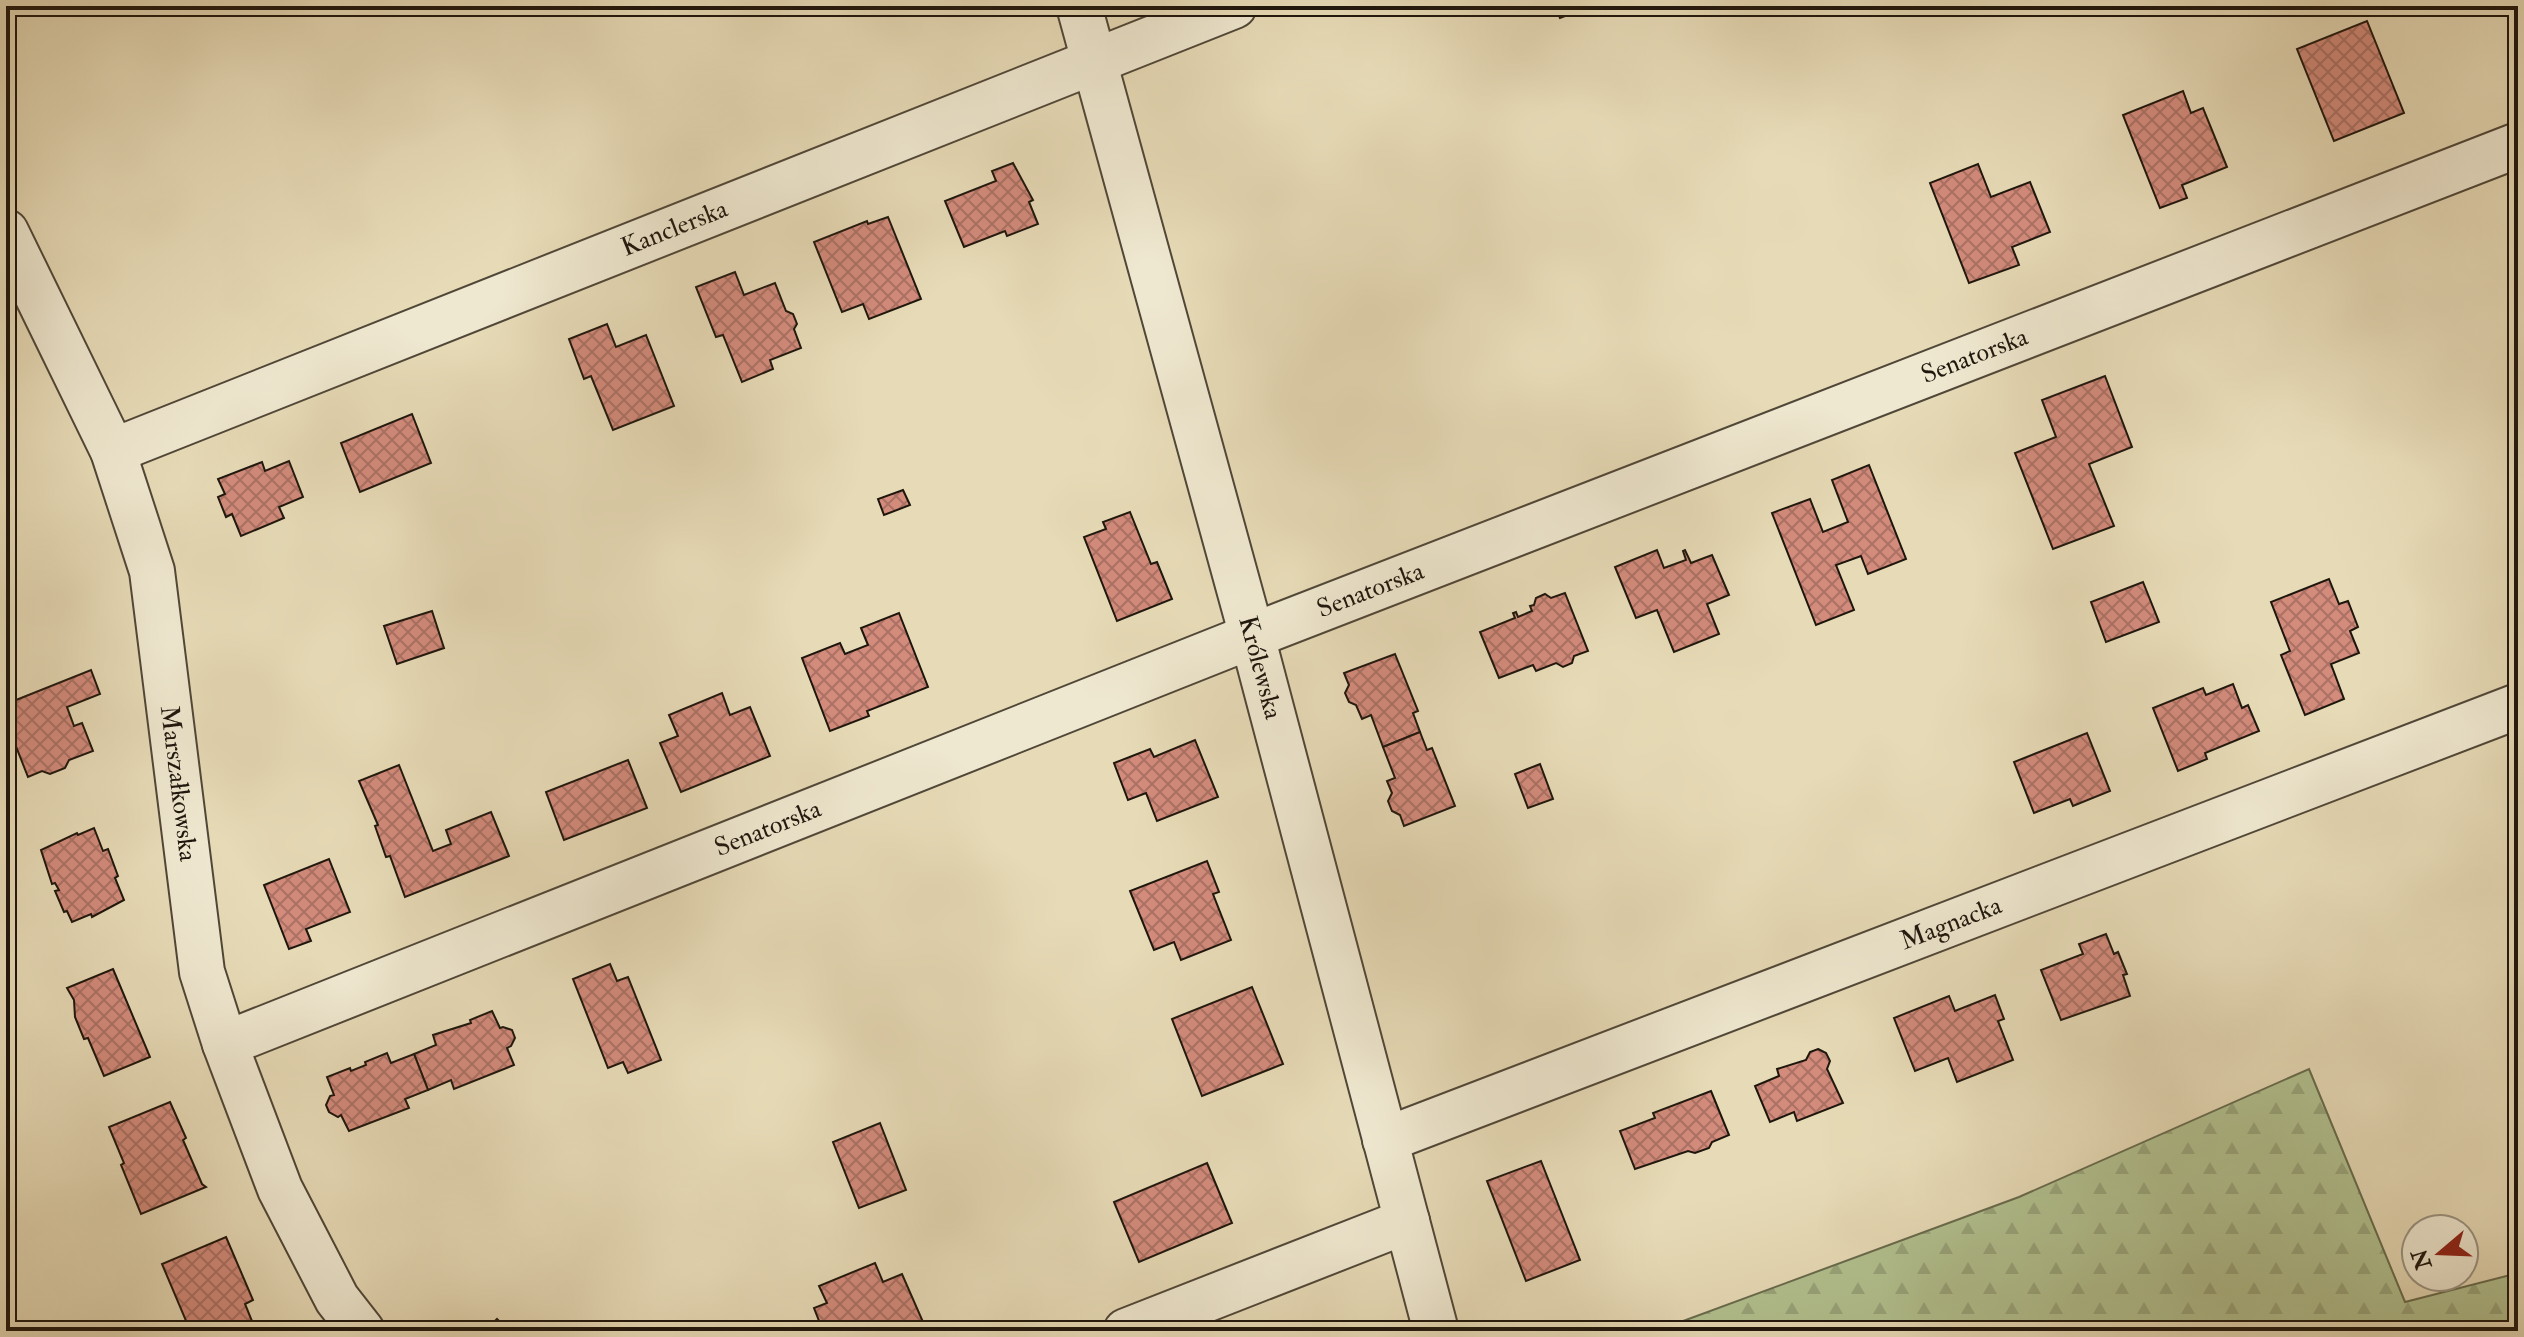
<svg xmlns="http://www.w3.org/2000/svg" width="2524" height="1337" font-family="'IM FELL Double Pica',serif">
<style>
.forest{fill:url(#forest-firs);stroke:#686c4e;stroke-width:2}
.building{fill:url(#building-cross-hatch);stroke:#1e160d;stroke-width:2}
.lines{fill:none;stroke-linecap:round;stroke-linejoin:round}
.minor-casing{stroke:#504738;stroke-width:48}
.minor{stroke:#efe8d0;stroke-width:44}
.labels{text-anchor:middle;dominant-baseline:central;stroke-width:6;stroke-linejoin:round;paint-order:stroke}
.street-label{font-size:26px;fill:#1e160d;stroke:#efe8d0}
</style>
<defs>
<pattern id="forest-firs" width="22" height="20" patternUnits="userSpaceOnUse" patternTransform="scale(2)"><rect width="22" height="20" fill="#b2c190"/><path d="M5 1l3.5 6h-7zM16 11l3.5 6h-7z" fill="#99a57b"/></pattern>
<pattern id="building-cross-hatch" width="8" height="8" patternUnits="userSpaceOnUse" patternTransform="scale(2)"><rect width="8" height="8" fill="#d38b7c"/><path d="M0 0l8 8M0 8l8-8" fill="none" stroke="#ab7164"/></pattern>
</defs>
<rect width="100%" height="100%" fill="#e7dbb7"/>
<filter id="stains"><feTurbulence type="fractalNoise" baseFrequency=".0025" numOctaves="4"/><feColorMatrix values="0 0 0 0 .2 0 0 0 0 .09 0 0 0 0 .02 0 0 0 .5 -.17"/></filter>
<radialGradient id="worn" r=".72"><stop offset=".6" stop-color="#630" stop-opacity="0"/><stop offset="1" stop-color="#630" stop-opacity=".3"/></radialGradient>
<path class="forest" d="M 2309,1069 L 2405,1302 L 2518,1273 L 2518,1331 L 1656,1331 L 2019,1197 Z"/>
<g class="building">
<path d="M 1555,6 L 1591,6 L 1560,18 Z"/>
<path d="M 1599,6 L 1620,6 L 1602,13 Z"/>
<path d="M 2367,21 L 2404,113 L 2334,141 L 2297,49 Z"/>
<path d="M 2183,91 L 2191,113 L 2203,108 L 2227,167 L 2182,185 L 2187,198 L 2160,208 L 2123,115 Z"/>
<path d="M 1013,163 L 1033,200 L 1029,202 L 1038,224 L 1007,236 L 1005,231 L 964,247 L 945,201 L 996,181 L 992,171 Z"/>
<path d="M 1978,164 L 1991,197 L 2030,182 L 2050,232 L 2012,247 L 2019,265 L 1969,283 L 1930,183 Z"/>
<path d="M 888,217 L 921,299 L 869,319 L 863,304 L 842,312 L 814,242 L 867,221 L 868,224 Z"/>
<path d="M 735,272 L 744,295 L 775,283 L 786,311 L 793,314 L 797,324 L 794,329 L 801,348 L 770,360 L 773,369 L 742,382 L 723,335 L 716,337 L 696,287 Z"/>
<path d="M 607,324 L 616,347 L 646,335 L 674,406 L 613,430 L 591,376 L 584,379 L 569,339 Z"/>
<path d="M 2105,376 L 2132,447 L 2089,464 L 2114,526 L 2053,549 L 2015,453 L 2056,437 L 2042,400 Z"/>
<path d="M 412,414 L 431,463 L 360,492 L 341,443 Z"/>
<path d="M 289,461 L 303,497 L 279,507 L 284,518 L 241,536 L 232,514 L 226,517 L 218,497 L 225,494 L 218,479 L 262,462 L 265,471 Z"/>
<path d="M 1869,465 L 1906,559 L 1868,574 L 1861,556 L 1836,565 L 1854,610 L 1816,625 L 1772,513 L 1810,499 L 1823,532 L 1848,522 L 1832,480 Z"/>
<path d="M 903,490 L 910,505 L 884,515 L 878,499 Z"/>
<path d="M 1130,512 L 1151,564 L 1157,562 L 1172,599 L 1117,621 L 1084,537 L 1106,529 L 1103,522 Z"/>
<path d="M 1657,550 L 1664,568 L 1686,560 L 1683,551 L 1685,550 L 1691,563 L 1712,555 L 1729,595 L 1707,604 L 1719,634 L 1674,652 L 1657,610 L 1636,618 L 1615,567 Z"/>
<path d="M 2329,579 L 2339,604 L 2348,601 L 2358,627 L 2350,631 L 2359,653 L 2331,664 L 2344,699 L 2305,715 L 2281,655 L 2290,651 L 2271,602 Z"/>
<path d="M 2143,582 L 2159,622 L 2106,642 L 2091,602 Z"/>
<path d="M 1565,593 L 1588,651 L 1574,656 L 1572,663 L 1563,667 L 1556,663 L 1536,671 L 1533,665 L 1499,678 L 1480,632 L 1515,618 L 1513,613 L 1516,612 L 1518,617 L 1532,611 L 1530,606 L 1534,605 L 1536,598 L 1545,594 L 1551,598 Z"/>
<path d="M 432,611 L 444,648 L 397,664 L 384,626 Z"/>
<path d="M 899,613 L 928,687 L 867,711 L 869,716 L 830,731 L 802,658 L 840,643 L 845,654 L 868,645 L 861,628 Z"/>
<path d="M 1395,654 L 1418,711 L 1413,713 L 1420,732 L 1383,747 L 1371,715 L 1362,719 L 1356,705 L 1349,702 L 1345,693 L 1349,685 L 1344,673 Z"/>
<path d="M 91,670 L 100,694 L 67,707 L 74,726 L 82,723 L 93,751 L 69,760 L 65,768 L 50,774 L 42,771 L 28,777 L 6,721 L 6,704 Z"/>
<path d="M 2233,684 L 2242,708 L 2248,705 L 2259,731 L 2205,753 L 2207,759 L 2178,771 L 2153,708 L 2203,688 L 2206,695 Z"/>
<path d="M 722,693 L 730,715 L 750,707 L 770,756 L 681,792 L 660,743 L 678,736 L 669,715 Z"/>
<path d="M 1420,732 L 1427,750 L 1432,748 L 1455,806 L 1404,826 L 1400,815 L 1392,811 L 1388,801 L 1392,793 L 1387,781 L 1395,778 L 1383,747 Z"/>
<path d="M 2087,733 L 2110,791 L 2073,806 L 2070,799 L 2034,813 L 2014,762 Z"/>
<path d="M 1195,740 L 1218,797 L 1157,821 L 1146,793 L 1128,800 L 1114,763 L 1150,749 L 1154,757 Z"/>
<path d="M 628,760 L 647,808 L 564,840 L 546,792 Z"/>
<path d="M 1540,764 L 1553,799 L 1528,808 L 1515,774 Z"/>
<path d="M 399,765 L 433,851 L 451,844 L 446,830 L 491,812 L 509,856 L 405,897 L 390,856 L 386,857 L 375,826 L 378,825 L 359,781 Z"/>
<path d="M 94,828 L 103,851 L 108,849 L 118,876 L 115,878 L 124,900 L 92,917 L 91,914 L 72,922 L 67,911 L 64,912 L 55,891 L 59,890 L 55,883 L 52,884 L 41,850 L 77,833 L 78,835 Z"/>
<path d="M 329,859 L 350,912 L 306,929 L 311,941 L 289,949 L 264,885 Z"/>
<path d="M 1207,861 L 1219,892 L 1213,894 L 1231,940 L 1181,960 L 1174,942 L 1154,950 L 1130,891 Z"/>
<path d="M 2106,934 L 2114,954 L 2118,952 L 2127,974 L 2123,975 L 2130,996 L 2061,1020 L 2041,970 L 2083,954 L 2079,944 Z"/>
<path d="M 610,964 L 617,981 L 628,977 L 661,1060 L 628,1073 L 623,1062 L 608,1068 L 573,979 Z"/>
<path d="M 113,969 L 150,1057 L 104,1076 L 88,1038 L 84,1039 L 75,1017 L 74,1000 L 67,988 Z"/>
<path d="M 1252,987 L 1283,1064 L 1202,1096 L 1172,1019 Z"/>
<path d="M 1995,995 L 2004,1019 L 1998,1021 L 2013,1060 L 1957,1082 L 1948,1058 L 1915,1071 L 1894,1018 L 1949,996 L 1955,1011 Z"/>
<path d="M 492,1011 L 500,1028 L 503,1027 L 512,1030 L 515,1038 L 511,1046 L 507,1048 L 514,1065 L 454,1089 L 451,1080 L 428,1090 L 414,1054 L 436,1045 L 433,1035 L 471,1023 L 470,1020 Z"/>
<path d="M 1818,1049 L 1826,1053 L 1830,1061 L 1827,1069 L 1843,1103 L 1797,1121 L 1794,1112 L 1770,1122 L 1755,1086 L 1779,1076 L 1777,1069 L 1806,1060 L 1810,1052 Z"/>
<path d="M 387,1053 L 391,1063 L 414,1054 L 428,1090 L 405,1099 L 409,1108 L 349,1131 L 341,1115 L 338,1117 L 329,1112 L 326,1105 L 330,1096 L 334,1095 L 327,1077 L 350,1068 L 351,1071 L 366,1065 L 365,1062 Z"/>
<path d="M 1711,1091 L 1729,1135 L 1712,1142 L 1709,1148 L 1695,1153 L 1688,1151 L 1635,1169 L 1620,1131 L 1655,1118 L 1653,1113 Z"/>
<path d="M 170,1102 L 186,1138 L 183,1140 L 202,1184 L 206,1187 L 141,1214 L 121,1165 L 124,1163 L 109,1127 Z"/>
<path d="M 880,1123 L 906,1190 L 859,1208 L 833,1142 Z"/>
<path d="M 1541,1161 L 1580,1260 L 1526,1281 L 1487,1181 Z"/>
<path d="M 1207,1163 L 1232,1223 L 1139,1262 L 1114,1202 Z"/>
<path d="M 226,1237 L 253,1300 L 245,1304 L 256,1331 L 202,1331 L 199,1323 L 189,1328 L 162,1264 Z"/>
<path d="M 875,1263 L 883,1282 L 902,1274 L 923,1322 L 901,1331 L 823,1331 L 814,1308 L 827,1303 L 819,1286 Z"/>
<path d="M 497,1319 L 509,1331 L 485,1331 Z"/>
</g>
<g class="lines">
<defs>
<g id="minor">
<path id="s1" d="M 1079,6 L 1252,636 L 1436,1331"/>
<path id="s2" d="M 6,232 L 113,451 L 152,571 L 202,972 L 225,1044 L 280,1189 L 337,1299 L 362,1331"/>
<path id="s3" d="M 113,451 L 1234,6"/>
<path id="s4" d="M 225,1044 L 1252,636 L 2518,145"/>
<path id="s5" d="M 1385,1140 L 2518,706"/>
<path d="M 1126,1331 L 1407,1221"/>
</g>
</defs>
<use href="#minor" class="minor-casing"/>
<use href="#minor" class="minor"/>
</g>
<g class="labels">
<g class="street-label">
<text stroke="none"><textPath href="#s3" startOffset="604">Kanclerska</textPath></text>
<text stroke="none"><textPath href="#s4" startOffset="1880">Senatorska</textPath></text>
<text stroke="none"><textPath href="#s4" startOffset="1232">Senatorska</textPath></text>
<text stroke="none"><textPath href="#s1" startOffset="686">Królewska</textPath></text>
<text stroke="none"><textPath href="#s2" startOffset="584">Marszałkowska</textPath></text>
<text stroke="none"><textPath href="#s4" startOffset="584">Senatorska</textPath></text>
<text stroke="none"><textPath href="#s5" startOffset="606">Magnacka</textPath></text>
</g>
</g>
<rect width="2524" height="1337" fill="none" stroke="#e7dbb7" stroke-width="32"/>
<rect x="8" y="8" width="2508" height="1321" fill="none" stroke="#1e160d" stroke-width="4"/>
<rect x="16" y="16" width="2492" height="1305" fill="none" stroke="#1e160d" stroke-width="2"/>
<g transform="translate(2440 1253) rotate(251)"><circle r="38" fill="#efe8d0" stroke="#9b9482" stroke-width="2"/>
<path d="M0-6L14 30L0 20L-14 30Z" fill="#8f2418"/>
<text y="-12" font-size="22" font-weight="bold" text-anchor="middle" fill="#1e160d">N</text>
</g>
<rect width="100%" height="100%" filter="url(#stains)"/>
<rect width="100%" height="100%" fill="url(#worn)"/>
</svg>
